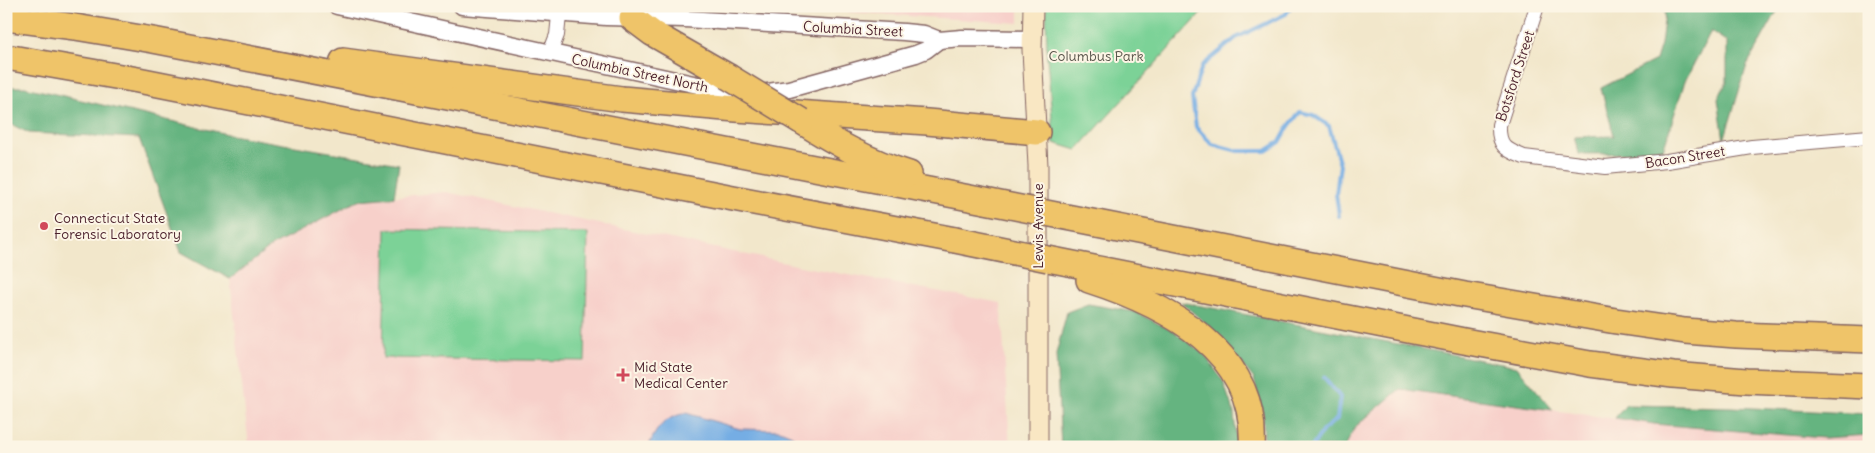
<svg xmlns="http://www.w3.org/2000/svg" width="1875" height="453" font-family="Delius,sans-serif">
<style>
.built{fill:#f7d0ca}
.green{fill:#7cd297;stroke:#637861}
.forest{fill:#65b480;stroke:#586a56}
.water{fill:#75ade4;stroke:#606688}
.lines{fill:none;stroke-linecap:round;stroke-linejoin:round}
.stream{stroke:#75ade4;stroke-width:4}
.minor-casing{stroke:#856563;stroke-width:16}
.tertiary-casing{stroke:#856563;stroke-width:19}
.secondary-casing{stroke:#856563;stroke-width:21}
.motorway-casing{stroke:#856563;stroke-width:28}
.minor{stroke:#fff;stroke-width:14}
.tertiary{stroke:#fff;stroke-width:16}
.secondary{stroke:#f9e7c3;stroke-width:19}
.motorway{stroke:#efc469;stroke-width:25}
.motorway-bridge-casing{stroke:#856563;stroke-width:28;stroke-linecap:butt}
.motorway-bridge{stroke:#efc469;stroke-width:25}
.poi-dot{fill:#d1495b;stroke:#fcf5e5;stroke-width:2}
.labels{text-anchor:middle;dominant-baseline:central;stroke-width:4;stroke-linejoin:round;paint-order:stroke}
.street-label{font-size:14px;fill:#4a1f2b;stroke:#fcf5e5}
.park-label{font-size:14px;fill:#59554b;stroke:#fcf5e5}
.poi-label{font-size:14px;fill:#4a1f2b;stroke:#fcf5e5;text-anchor:start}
</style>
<rect width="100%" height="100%" fill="#fcf5e5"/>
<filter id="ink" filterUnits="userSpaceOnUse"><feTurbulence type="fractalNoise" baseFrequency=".02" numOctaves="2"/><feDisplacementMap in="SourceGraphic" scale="10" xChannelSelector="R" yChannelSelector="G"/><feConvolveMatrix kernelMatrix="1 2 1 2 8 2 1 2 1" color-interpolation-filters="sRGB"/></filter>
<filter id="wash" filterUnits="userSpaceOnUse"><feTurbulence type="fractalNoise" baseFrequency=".0096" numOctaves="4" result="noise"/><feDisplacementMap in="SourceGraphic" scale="20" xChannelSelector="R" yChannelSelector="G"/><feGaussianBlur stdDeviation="1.12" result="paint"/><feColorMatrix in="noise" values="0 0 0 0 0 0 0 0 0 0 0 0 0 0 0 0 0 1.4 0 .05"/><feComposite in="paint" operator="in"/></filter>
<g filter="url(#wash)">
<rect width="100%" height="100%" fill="#f2e7cb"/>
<g class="built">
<path d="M 754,6 L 1019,6 L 1019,23 Z"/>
<path d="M 446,192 L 805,267 L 1001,303 L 1010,447 L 249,447 L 230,279 L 272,246 L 359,200 Z"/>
<path d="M 1400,389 L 1654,424 L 1824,438 L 1869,435 L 1869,447 L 1345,447 L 1355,427 Z"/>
</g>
<g class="green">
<path d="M 1046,6 L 1208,6 L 1077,150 L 1054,143 L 1047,57 Z"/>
<path d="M 386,229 L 588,233 L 585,361 L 383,358 Z"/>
</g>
<g class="forest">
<path d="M 1666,6 L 1780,6 L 1747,65 L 1724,140 L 1718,99 L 1727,81 L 1727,42 L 1711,31 L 1685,81 L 1662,153 L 1579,154 L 1574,137 L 1614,136 L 1601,88 L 1656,60 L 1661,44 Z"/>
<path d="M 6,87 L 25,87 L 231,135 L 399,164 L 394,197 L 359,200 L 272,246 L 230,279 L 181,252 L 139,138 L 29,133 L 6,122 Z"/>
<path d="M 1181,302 L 1517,367 L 1553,410 L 1400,389 L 1355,427 L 1345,447 L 1264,447 L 1263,414 L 1254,379 L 1220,336 Z"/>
<path d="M 1088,304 L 1136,312 L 1176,333 L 1205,355 L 1223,381 L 1234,413 L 1237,447 L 1061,447 L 1056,354 L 1067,312 Z"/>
<path d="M 1626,405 L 1733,407 L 1869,414 L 1869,435 L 1824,438 L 1654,424 L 1615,418 Z"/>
</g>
<path class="water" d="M 686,413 L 740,429 L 780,430 L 792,435 L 799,447 L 648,447 C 657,427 664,418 686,413 Z"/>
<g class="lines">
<g class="stream">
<path d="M 1291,6 L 1286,14 L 1236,38 L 1202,66 L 1192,97 L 1196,127 L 1212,144 L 1238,151 L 1266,151 L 1280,142 L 1289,126 L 1300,112 L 1313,115 L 1329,126 L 1340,165 L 1336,194 L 1339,216"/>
<path d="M 1312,447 L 1323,430 L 1337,419 L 1340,397 L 1324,377"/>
</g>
</g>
</g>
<g filter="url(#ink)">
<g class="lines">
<defs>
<g id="minor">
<path d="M 1537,6 L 1499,125 C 1498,146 1506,150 1524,157 L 1605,167 L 1667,161 L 1752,147 L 1869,137"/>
<path d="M 550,53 L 557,35 L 560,6"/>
</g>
<g id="tertiary">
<path d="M 337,6 L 739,94 L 761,93 L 789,89 L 916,54 L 926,50 L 939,40"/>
<path d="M 462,6 L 606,17 L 685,19 L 904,32 L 924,34 L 939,40 L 962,38 L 1032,39"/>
</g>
<path id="secondary" d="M 1033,6 L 1032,50 L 1038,166 L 1038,447"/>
<g id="motorway">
<path d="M 6,18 L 75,27 L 153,40 C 431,93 708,148 985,201"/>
<path d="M 632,18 L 652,33 L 727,76"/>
<path d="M 6,57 L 138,80 L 733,198 L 955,240"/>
<path d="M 343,61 L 622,99 L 736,109 L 927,122 L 1037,132"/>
<path d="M 801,121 C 836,143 869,162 909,174"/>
<path d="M 1097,223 L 1465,295 L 1616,321 L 1685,331 L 1736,335 L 1869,340"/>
<path d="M 1048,259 L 1464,341 L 1590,364 L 1673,375 L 1746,381 L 1869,386"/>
<path d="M 1089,280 C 1167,305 1258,351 1252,447"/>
</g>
</defs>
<use href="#minor" class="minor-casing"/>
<use href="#tertiary" class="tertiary-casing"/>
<use href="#secondary" class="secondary-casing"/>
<use href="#motorway" class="motorway-casing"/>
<use href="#minor" class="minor"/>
<use href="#tertiary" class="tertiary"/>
<use href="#secondary" class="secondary"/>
<use href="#motorway" class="motorway"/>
<defs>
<g id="motorway-bridge">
<path d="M 727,76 L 801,121"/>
<path d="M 985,201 L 1097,223"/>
<path d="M 955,240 L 1048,259"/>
</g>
</defs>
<use href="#motorway-bridge" class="motorway-bridge-casing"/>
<use href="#motorway-bridge" class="motorway-bridge"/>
</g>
</g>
<g class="poi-dot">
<circle cx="44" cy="226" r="5"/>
<path d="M620.5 367.5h5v5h5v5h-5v5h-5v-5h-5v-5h5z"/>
</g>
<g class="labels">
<g class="street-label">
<text transform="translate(853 29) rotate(3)">Columbia Street</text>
<text transform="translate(640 73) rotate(12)">Columbia Street North</text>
<text transform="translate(1515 76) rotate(-72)">Botsford Street</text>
<text transform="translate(1685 157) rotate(-9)">Bacon Street</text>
<text transform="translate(1038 226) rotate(-90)">Lewis Avenue</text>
</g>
<g class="park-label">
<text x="1096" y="56">Columbus Park</text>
</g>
<g class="poi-label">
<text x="54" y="218">Connecticut State<tspan x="54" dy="16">Forensic Laboratory</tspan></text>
<text x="634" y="367">Mid State<tspan x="634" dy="16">Medical Center</tspan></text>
</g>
</g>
<rect width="1875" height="453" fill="none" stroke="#fcf5e5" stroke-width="25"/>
</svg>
